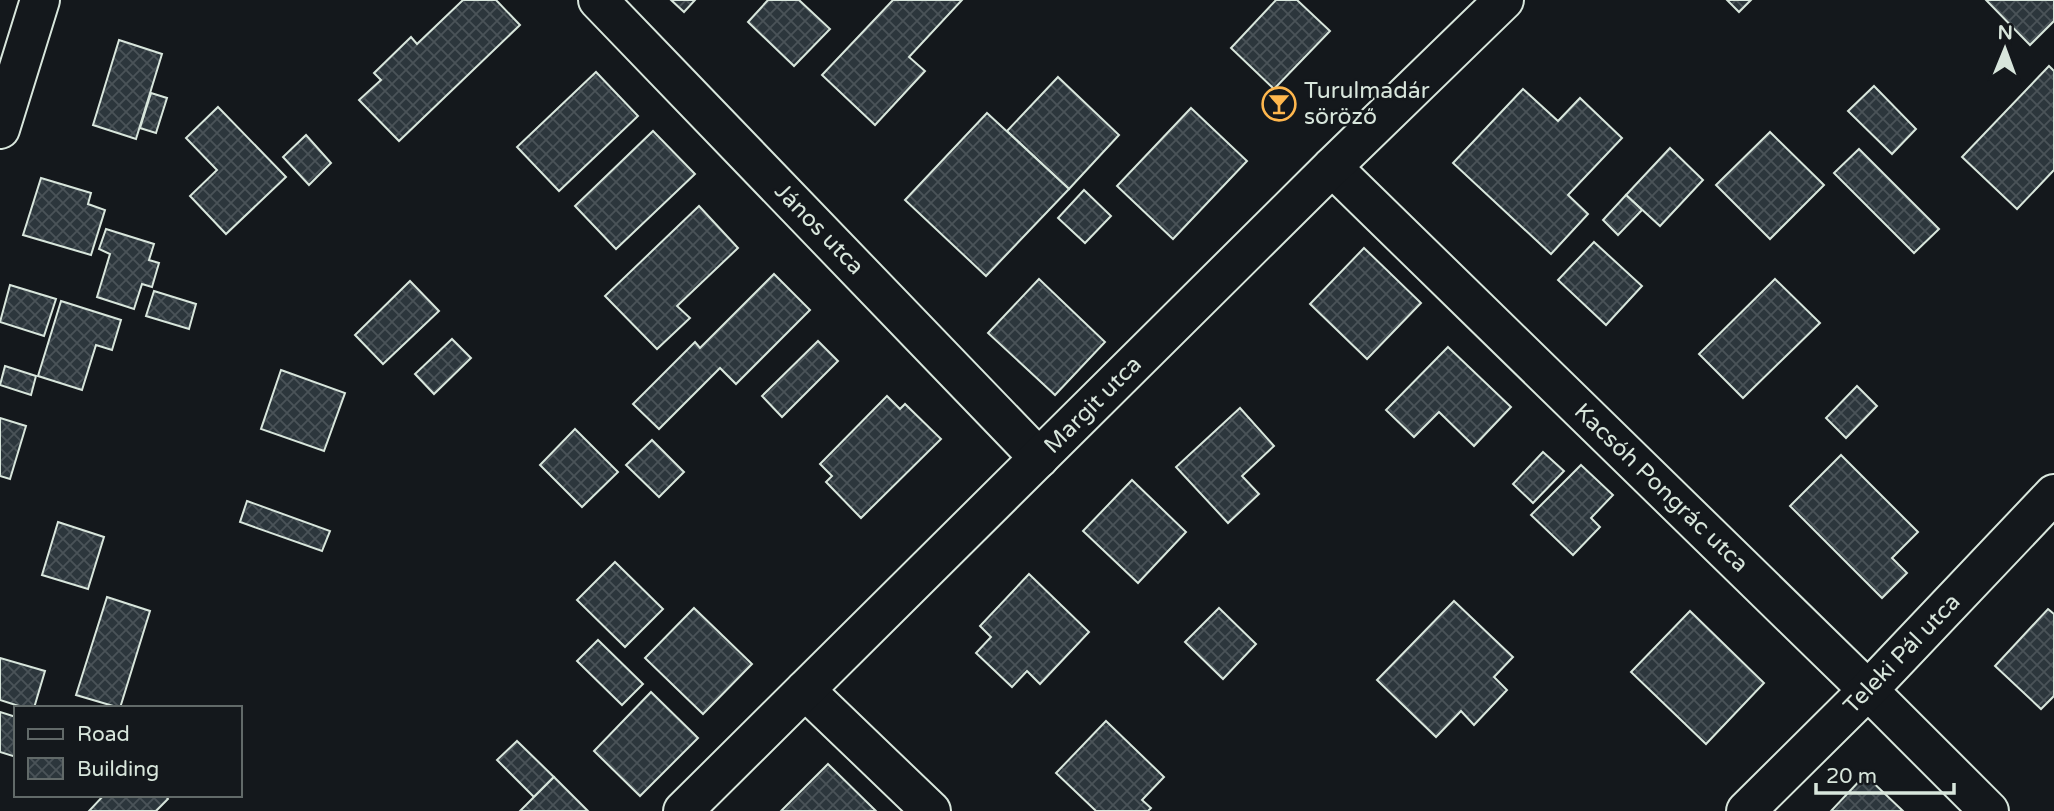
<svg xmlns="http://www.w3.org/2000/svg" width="2054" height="811" font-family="'Varela Round',sans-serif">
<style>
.building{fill:url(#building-cross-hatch);stroke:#d8e6dc;stroke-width:2}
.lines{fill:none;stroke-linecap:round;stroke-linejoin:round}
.street-casing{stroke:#d8e6dc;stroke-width:42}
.street{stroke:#14181c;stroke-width:38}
.labels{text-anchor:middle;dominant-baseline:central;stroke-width:5;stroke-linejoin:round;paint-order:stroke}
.poi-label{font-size:23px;fill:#d8e6dc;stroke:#14181c;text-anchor:start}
.street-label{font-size:23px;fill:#d8e6dc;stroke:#14181c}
</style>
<defs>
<pattern id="building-cross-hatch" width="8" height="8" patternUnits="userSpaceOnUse" patternTransform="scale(1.75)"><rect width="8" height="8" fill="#2c363c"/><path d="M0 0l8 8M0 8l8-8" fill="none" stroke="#4a5358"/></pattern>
</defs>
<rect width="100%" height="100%" fill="#14181c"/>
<g class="building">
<path d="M 463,0 L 496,0 L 520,25 L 399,141 L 359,100 L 381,80 L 374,73 L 411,37 L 417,44 Z"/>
<path d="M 671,0 L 695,0 L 684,12 Z"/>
<path d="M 768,0 L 799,0 L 830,29 L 794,66 L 748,22 Z"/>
<path d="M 893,0 L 962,0 L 909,57 L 925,71 L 875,125 L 822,75 Z"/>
<path d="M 1276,0 L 1297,0 L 1330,31 L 1274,89 L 1231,48 Z"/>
<path d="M 1727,0 L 1751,0 L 1739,12 Z"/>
<path d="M 1986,0 L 2054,0 L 2054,21 L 2030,45 Z"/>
<path d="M 119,40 L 162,54 L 136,139 L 93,125 Z"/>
<path d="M 2049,66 L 2054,71 L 2054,170 L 2017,209 L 1962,157 Z"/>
<path d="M 596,72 L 638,116 L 559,191 L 517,147 Z"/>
<path d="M 1058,77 L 1119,135 L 1069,189 L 1007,131 Z"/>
<path d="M 1874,86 L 1916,129 L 1892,154 L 1848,111 Z"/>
<path d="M 1523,89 L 1558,121 L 1580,98 L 1622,138 L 1568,195 L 1588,214 L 1551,254 L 1453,163 Z"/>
<path d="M 151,93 L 167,98 L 156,133 L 140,128 Z"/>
<path d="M 218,107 L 286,177 L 226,234 L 190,196 L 217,170 L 186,138 Z"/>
<path d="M 1191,108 L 1247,161 L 1173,239 L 1117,186 Z"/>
<path d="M 987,113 L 1069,189 L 986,276 L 905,200 Z"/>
<path d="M 653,131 L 695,174 L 616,249 L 575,206 Z"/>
<path d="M 1770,132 L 1824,185 L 1770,239 L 1716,185 Z"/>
<path d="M 306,135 L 331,163 L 309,185 L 283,157 Z"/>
<path d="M 1670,148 L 1703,180 L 1660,226 L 1626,195 Z"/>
<path d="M 1859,149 L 1939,229 L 1914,253 L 1834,173 Z"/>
<path d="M 41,178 L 91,193 L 88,204 L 105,210 L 91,255 L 23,235 Z"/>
<path d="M 1084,190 L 1111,216 L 1085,243 L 1058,218 Z"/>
<path d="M 1626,195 L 1642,210 L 1618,235 L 1603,220 Z"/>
<path d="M 699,206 L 738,248 L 677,306 L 690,318 L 657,349 L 605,296 Z"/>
<path d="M 106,229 L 154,244 L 149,260 L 159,263 L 152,287 L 142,284 L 134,309 L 97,297 L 110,254 L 99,249 Z"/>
<path d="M 1594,242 L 1642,286 L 1606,325 L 1558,280 Z"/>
<path d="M 1364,248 L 1421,303 L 1367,359 L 1310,304 Z"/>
<path d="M 774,274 L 810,310 L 736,384 L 720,368 L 659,429 L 633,404 L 695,342 L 700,348 Z"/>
<path d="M 1039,279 L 1105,342 L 1055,395 L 988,333 Z"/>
<path d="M 1775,279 L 1820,323 L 1743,398 L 1699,354 Z"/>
<path d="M 410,281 L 439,311 L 383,364 L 355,335 Z"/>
<path d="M 10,285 L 56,299 L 44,336 L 0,322 Z"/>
<path d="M 154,291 L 196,304 L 189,329 L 146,316 Z"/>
<path d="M 61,301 L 121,320 L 112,350 L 96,345 L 82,390 L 38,376 Z"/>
<path d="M 452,339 L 471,358 L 434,394 L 415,374 Z"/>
<path d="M 818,341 L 838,361 L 782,417 L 762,396 Z"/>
<path d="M 1448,347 L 1511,407 L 1474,446 L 1439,412 L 1414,437 L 1386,410 Z"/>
<path d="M 5,366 L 36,376 L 31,395 L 0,385 Z"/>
<path d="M 281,370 L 345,393 L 324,451 L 261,429 Z"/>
<path d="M 1857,386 L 1877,406 L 1846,438 L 1826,418 Z"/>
<path d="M 887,396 L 900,409 L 905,404 L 941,439 L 861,518 L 826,482 L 832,476 L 820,464 Z"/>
<path d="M 1240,408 L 1274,446 L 1242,476 L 1259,494 L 1228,523 L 1176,467 Z"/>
<path d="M 0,418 L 26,426 L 10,479 L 0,476 Z"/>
<path d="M 575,429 L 618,472 L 582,507 L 540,465 Z"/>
<path d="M 652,440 L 684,472 L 659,497 L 626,465 Z"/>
<path d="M 1543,452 L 1564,471 L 1533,503 L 1513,484 Z"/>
<path d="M 1841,455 L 1918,532 L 1892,558 L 1907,573 L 1882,598 L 1790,506 Z"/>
<path d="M 1581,465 L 1613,495 L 1591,518 L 1600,527 L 1573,555 L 1531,515 Z"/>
<path d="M 1132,480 L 1186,532 L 1138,583 L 1083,531 Z"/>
<path d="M 247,501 L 330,531 L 322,551 L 240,522 Z"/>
<path d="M 58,522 L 104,537 L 88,589 L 42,575 Z"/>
<path d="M 615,562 L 663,609 L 625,647 L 577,600 Z"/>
<path d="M 1029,574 L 1089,632 L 1040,684 L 1027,671 L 1012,687 L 976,653 L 991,637 L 980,626 Z"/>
<path d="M 107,597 L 150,611 L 120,708 L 76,695 Z"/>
<path d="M 1454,601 L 1513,657 L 1494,677 L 1507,690 L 1474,725 L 1461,711 L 1436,737 L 1377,680 Z"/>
<path d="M 694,608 L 752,664 L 703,714 L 645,658 Z"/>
<path d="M 1219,608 L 1256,644 L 1223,679 L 1185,642 Z"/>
<path d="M 2048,609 L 2054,614 L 2054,696 L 2041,709 L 1995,666 Z"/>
<path d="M 1690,611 L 1764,683 L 1706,744 L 1631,672 Z"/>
<path d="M 598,640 L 643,684 L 622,705 L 577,661 Z"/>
<path d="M 0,658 L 45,671 L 34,708 L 25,708 L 0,700 Z"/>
<path d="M 651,692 L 698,738 L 640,796 L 594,751 Z"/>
<path d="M 0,712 L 16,717 L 16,757 L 0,752 Z"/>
<path d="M 1106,721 L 1164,777 L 1142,800 L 1151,808 L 1148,811 L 1096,811 L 1056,773 Z"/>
<path d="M 517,741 L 554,777 L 534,797 L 497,760 Z"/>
<path d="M 828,764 L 876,811 L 781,811 Z"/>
<path d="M 1865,775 L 1903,811 L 1831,811 Z"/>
<path d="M 554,777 L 588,811 L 520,811 Z"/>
<path d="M 104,795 L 165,795 L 168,799 L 156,811 L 89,811 Z"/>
</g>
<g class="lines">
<defs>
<g id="street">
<path d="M 598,0 L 1039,458"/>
<path d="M 0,129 L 40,0"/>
<path d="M 1332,167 L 1868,690 L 1989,811"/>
<path d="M 805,690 L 931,811"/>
<path d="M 683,811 L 1332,167 L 1504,0"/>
<path d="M 1746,811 L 1868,690 L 2054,494"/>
</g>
</defs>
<use href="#street" class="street-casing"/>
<use href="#street" class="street"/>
</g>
<defs>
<symbol id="bar-ring" viewBox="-11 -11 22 22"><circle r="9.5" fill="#14181c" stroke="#ffb74d" stroke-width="1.5"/><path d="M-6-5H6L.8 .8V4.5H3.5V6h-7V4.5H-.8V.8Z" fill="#ffb74d"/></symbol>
</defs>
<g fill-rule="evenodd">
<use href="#bar-ring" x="1260" y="85" width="38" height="38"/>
</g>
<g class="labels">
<g class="poi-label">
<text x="1304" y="91">Turulmadár<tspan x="1304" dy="26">söröző</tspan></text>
</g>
<g class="street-label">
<text transform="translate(819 229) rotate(46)">János utca</text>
<text transform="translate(1093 405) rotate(-45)">Margit utca</text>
<text transform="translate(1661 488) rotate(44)">Kacsóh Pongrác utca</text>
<text transform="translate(1902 654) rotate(-46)">Teleki Pál utca</text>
</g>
</g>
<rect x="14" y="706" width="228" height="91" fill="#14181c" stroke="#626a69" stroke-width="2"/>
<rect x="28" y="729" width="35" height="10" fill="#14181c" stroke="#626a69" stroke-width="2"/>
<text x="77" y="741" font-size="21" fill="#d8e6dc">Road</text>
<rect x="28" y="758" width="35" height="21" fill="url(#building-cross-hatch)" stroke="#626a69" stroke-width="2"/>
<text x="77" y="776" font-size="21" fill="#d8e6dc">Building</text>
<g transform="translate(2005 49) rotate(1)" stroke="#14181c" stroke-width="5" paint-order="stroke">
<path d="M0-5L12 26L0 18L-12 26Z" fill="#d8e6dc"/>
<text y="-10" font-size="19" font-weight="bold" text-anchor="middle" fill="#d8e6dc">N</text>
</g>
<path d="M1816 783v10h138v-10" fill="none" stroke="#d8e6dc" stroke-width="3.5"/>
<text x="1826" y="783" font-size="21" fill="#d8e6dc" stroke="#14181c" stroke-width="5" paint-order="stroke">20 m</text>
</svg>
